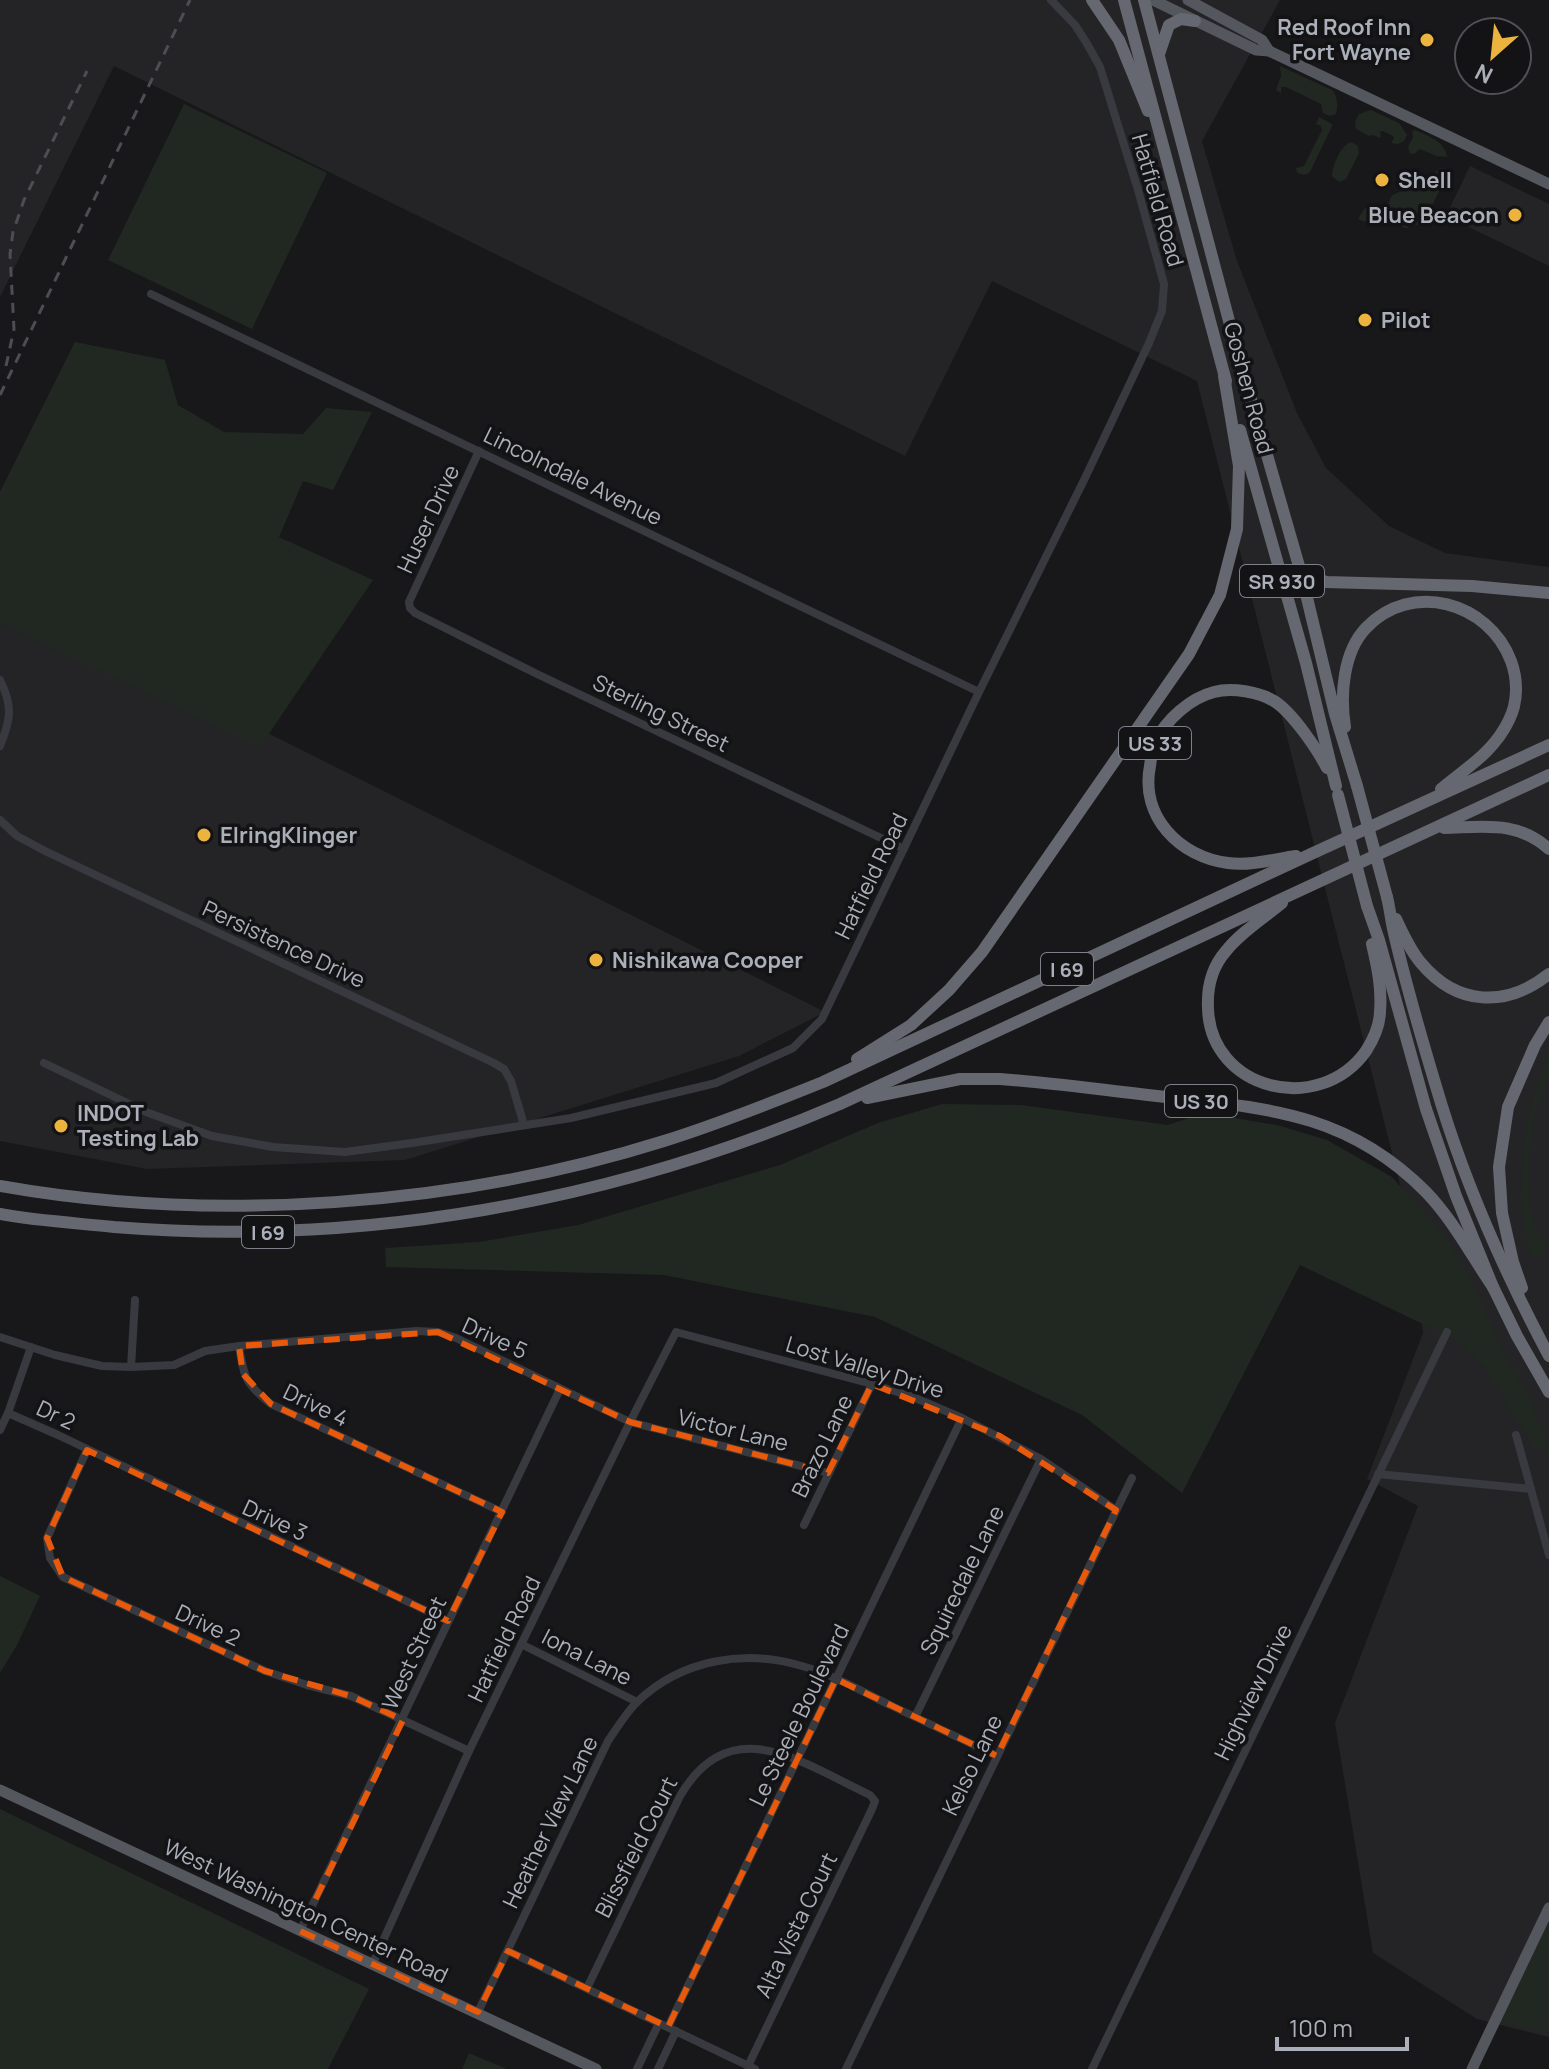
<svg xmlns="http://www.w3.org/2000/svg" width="1549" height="2069" font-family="Manrope,sans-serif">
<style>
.built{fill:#242427}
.green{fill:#202821}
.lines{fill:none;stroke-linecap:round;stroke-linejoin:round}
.minor{stroke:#393a3f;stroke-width:8}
.major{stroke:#55575e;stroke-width:11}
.highway{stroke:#656870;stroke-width:12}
.rail{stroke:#4c4e54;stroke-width:3;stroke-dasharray:10 8;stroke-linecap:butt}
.highway-bridge{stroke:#656870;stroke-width:12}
.marked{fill:none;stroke:#e8590c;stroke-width:6;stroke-dasharray:16 10;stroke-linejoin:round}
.poi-dot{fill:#ecb43e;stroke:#131315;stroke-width:3}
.labels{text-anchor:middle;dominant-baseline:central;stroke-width:7;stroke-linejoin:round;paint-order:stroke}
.shield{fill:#131315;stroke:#7d8088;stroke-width:2}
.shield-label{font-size:20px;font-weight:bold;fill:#abafb9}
.poi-label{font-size:22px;font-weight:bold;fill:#abafb9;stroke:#131315;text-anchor:start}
.street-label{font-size:22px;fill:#abafb9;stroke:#131315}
</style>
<rect width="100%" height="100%" fill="#18181a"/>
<g class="built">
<path d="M 0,0 L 1280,0 L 1202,141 L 1237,261 L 1297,413 L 1326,468 L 1389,526 L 1445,553 L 1549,567 L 1549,2037 L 1477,2019 L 1373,1953 L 1335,1723 L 1418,1506 L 1367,1479 L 1423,1333 L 1411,1228 L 1197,381 L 992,281 L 905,456 L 114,66 L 0,297 Z"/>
<path d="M 1470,166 L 1549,204 L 1549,266 L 1446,216 Z"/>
<path d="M 0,599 L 825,1012 L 739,1056 L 405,1160 L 147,1169 L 0,1141 Z"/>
</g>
<g class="green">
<path d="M 1280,66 L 1332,90 C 1338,97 1338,106 1336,114 L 1330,116 L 1323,113 L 1321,104 L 1286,87 L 1281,87 L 1281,93 L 1276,90 L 1281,76 Z"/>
<path d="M 184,104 L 327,173 L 252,329 L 108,260 Z"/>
<path d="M 1371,110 L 1399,123 L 1407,135 L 1404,141 L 1398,144 L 1391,143 L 1394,139 L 1393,136 L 1383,131 L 1379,132 L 1381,134 L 1380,138 L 1373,135 L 1369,136 L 1356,129 L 1355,122 L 1359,114 Z"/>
<path d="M 1319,117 L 1332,124 L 1332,126 L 1310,172 C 1306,176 1301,175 1297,172 L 1296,168 L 1304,166 L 1322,130 L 1321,126 L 1316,124 Z"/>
<path d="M 1415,130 C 1428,136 1445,141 1447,157 L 1436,156 L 1420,149 L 1414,154 L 1410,153 L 1408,147 L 1413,137 L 1412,131 Z"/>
<path d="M 1351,142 L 1358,146 L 1359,153 L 1346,179 L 1339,182 L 1332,176 C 1332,166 1341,145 1351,142 Z"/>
<path d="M 1440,168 L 1446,168 L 1445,179 L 1423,224 L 1418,221 L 1420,226 L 1409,223 L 1408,228 L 1406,228 L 1371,215 L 1367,216 L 1365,222 L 1358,219 L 1365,208 L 1390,217 L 1391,214 L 1385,211 L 1392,195 L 1410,188 L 1410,182 L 1413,179 L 1419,178 L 1434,185 L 1434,173 Z"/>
<path d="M 75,342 L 165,360 L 178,405 L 224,432 L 303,434 L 326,408 L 372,412 L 333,490 L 303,481 L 279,537 L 373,580 L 260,747 L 0,623 L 0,492 Z"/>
<path d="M 1549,1048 L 1549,1077 L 1534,1118 L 1528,1167 L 1530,1209 L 1539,1236 L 1548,1244 L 1544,1254 L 1538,1257 L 1531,1254 C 1512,1199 1522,1137 1538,1083 C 1542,1072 1544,1059 1549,1048 Z"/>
<path d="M 942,1104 L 1021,1105 L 1168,1125 L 1204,1113 L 1277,1125 L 1327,1140 L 1392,1177 L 1444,1234 L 1470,1278 L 1498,1341 L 1531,1402 L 1549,1448 L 1549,1453 L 1535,1447 L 1511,1413 L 1487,1369 L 1458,1341 L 1300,1265 L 1182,1493 L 1082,1415 L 875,1317 L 664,1275 L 386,1267 L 385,1248 L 479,1242 L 578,1225 L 780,1165 L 878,1123 Z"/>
<path d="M 0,1576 L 40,1596 L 17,1645 L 0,1673 Z"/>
<path d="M 0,1809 L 369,1989 L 328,2069 L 0,2069 Z"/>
<path d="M 1549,1917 L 1549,2033 L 1499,2022 Z"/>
<path d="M 469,2053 L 507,2069 L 462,2069 Z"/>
</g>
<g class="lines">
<g class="minor">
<path d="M 151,294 L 979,692"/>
<path d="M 479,451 L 409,602 L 410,608 L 415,613 L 537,674 L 904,849"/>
<path d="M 0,680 C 13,706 11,719 0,746"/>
<path d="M 0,820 L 17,836 L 47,852 L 494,1063 L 504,1069 L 511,1081 L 524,1125"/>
<path d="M 44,1063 L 146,1112 L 212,1136 L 273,1147 L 345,1152 L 412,1143 L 571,1118 L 716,1083 L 793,1048 L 822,1019 L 979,692 L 1085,478 L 1149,343 L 1162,311 L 1164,284 L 1138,190 L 1100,67 L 1086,42 L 1075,25 L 1051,0"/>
<path d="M 0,1337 L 55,1355 L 102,1366 L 131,1367 L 174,1365 L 205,1351 L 239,1346 L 416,1331 L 438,1332 L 456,1338 L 630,1422 L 828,1473"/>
<path d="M 239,1346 C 244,1377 245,1384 271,1404 L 502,1512"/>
<path d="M 131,1367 L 135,1300"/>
<path d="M 8,1413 L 58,1435 L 448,1621"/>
<path d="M 0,1430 L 8,1413 L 31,1347"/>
<path d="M 1516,1435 L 1549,1555"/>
<path d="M 87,1450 L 47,1538 L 50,1558 L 63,1577 L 265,1671 L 307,1685 L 351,1696 L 469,1751"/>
<path d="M 1378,1474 L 1531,1489"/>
<path d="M 804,1525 L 872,1384"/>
<path d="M 521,1644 L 637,1702"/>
<path d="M 915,1717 L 1041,1459"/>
<path d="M 300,1931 L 560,1389"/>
<path d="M 508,1951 L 755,2069"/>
<path d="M 372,1965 L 469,1751 L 630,1422 L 676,1332 L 872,1384 L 913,1397 L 962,1418 L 1041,1459 L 1116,1510"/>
<path d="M 587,1988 L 680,1796 C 731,1709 802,1763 870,1795 L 875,1801 L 872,1809 L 748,2066"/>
<path d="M 478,2012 L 608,1741 C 617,1728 626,1713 637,1702 C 682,1659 745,1649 802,1666 C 834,1675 863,1692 892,1706 C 927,1723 962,1739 997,1756"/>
<path d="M 668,2027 L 962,1418"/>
<path d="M 637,2069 L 659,2023"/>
<path d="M 658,2069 L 676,2031"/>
<path d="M 846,2069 L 1132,1478"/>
<path d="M 1092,2069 L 1447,1332"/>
</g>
<g class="major">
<path d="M 1153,0 L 1256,50 L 1269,51 L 1549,184"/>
<path d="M 1188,0 L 1262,40 L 1269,51"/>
<path d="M 0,1790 L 596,2069"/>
<path d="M 1472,2069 L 1549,1908"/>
</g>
<g class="highway">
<path d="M 1092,0 L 1119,40 L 1148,111"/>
<path d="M 1124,0 L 1226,381"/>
<path d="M 1144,0 L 1237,351 L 1301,573 L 1335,714 L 1357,786"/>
<path d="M 1159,54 L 1169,25 L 1181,19 L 1195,21"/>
<path d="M 1240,430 L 1306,663 L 1336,786"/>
<path d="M 1301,573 L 1326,582 L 1472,586 L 1549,593"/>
<path d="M 1345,727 C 1340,695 1343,652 1366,628 C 1411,580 1489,602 1511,661 C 1518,680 1518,702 1509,720 C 1494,752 1466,768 1441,789"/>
<path d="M 1444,828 C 1484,827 1516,820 1549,849"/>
<path d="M 1296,856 C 1275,859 1250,866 1228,863 C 1180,857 1140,817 1150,766 C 1151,759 1152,749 1155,742 C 1166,720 1190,698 1214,692 C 1232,687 1259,692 1274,701 C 1292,712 1317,749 1327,768"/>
<path d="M 1387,897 C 1390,909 1391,921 1394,933 C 1407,990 1424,1047 1441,1103 C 1468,1191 1506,1275 1549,1356"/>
<path d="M 1282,903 C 1264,918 1241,932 1226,951 C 1212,967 1207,988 1208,1008 C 1210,1090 1319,1117 1366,1051 C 1373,1040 1380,1024 1380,1011 C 1382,988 1377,965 1372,944"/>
<path d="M 1367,906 L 1379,940 L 1426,1109 L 1456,1196 L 1493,1287 L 1517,1336 L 1549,1392"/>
<path d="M 1396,919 C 1403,934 1410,950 1421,963 C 1457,1006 1506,1008 1549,974"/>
<path d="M 857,1059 L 911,1025 L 949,990 L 982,952 L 1189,654 L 1220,595 L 1237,529 L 1239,466 L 1224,376"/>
<path d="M 867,1098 L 960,1079 L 1000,1079 C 1052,1083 1105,1090 1157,1096 C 1263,1108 1346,1111 1426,1192 C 1453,1220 1471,1255 1493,1287"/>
<path d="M 0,1186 C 214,1224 457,1206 664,1141 C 718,1124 771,1103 823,1082 L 1311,854 L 1549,745"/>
<path d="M 0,1214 C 37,1221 76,1223 114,1227 C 363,1247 612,1202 840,1104 L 1549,775"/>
<path d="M 1522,1288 L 1513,1262 L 1502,1213 L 1499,1167 L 1508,1107 L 1535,1045 L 1549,1022"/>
</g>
<g class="rail">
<path d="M 6,366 L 14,329 L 10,254 L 13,232 L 24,200 L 87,71"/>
<path d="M 0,395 L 190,0"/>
</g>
<g class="highway-bridge">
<path d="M 1357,786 L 1387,897"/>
<path d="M 1338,795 L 1367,906"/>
</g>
</g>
<path class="marked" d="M 438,1332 L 630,1422 L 828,1473 L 872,1384 L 1000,1436 L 1116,1510 L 997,1756 L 836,1679 L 668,2027 L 508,1951 L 478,2012 L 300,1931 L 403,1720 L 351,1696 L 265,1671 L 63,1577 L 47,1538 L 87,1450 L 448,1621 L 502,1512 L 271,1404 L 243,1374 L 239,1346 Z"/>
<g class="poi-dot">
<circle cx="1427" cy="40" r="8"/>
<circle cx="1382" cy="180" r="8"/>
<circle cx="1515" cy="215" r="8"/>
<circle cx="1365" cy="320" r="8"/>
<circle cx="204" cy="835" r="8"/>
<circle cx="596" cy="960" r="8"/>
<circle cx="61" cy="1126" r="8"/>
</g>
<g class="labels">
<g class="shield">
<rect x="1240" y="565" width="84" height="32" rx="6"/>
<rect x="1119" y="727" width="72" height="32" rx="6"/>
<rect x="1041" y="953" width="52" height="32" rx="6"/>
<rect x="1165" y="1085" width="72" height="32" rx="6"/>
<rect x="242" y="1216" width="52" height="32" rx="6"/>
</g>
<g class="shield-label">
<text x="1282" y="581">SR 930</text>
<text x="1155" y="743">US 33</text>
<text x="1067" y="969">I 69</text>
<text x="1201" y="1101">US 30</text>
<text x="268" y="1232">I 69</text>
</g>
<g class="poi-label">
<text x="1411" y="27" text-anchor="end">Red Roof Inn<tspan x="1411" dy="25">Fort Wayne</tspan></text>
<text x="1398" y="180">Shell</text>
<text x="1499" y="215" text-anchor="end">Blue Beacon</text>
<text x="1381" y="320">Pilot</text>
<text x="220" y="835">ElringKlinger</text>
<text x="612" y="960">Nishikawa Cooper</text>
<text x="77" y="1113">INDOT<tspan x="77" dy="25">Testing Lab</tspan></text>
</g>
<g class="street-label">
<text transform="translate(1158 200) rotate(74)">Hatfield Road</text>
<text transform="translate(1249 388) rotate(75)">Goshen Road</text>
<text transform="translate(573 476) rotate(26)">Lincolndale Avenue</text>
<text transform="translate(428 519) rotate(-65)">Huser Drive</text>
<text transform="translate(661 713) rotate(26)">Sterling Street</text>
<text transform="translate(871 876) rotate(-64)">Hatfield Road</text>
<text transform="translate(284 944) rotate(25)">Persistence Drive</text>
<text transform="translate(495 1338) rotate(25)">Drive 5</text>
<text transform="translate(865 1367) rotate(17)">Lost Valley Drive</text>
<text transform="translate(316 1405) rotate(26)">Drive 4</text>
<text transform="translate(56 1415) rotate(25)">Dr 2</text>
<text transform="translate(733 1430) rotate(14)">Victor Lane</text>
<text transform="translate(822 1446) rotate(-64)">Brazo Lane</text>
<text transform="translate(275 1520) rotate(25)">Drive 3</text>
<text transform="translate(962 1580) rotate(-64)">Squiredale Lane</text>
<text transform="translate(208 1625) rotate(25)">Drive 2</text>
<text transform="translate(504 1639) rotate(-64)">Hatfield Road</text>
<text transform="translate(414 1653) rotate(-65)">West Street</text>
<text transform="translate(587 1657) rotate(27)">Iona Lane</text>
<text transform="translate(1253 1692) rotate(-64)">Highview Drive</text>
<text transform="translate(799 1715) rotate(-64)">Le Steele Boulevard</text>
<text transform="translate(972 1765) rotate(-64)">Kelso Lane</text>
<text transform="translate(550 1822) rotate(-64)">Heather View Lane</text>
<text transform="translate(636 1847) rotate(-63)">Blissfield Court</text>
<text transform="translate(306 1911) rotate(25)">West Washington Center Road</text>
<text transform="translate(796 1925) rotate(-64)">Alta Vista Court</text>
</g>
</g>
<g transform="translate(1493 56) rotate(207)"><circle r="38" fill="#131315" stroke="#505157" stroke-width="2"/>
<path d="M0-6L14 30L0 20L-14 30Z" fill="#ecb43e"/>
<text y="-12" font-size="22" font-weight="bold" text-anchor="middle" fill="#abafb9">N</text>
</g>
<path d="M1277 2037v12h130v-12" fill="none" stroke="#abafb9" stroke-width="4"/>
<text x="1289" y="2037" font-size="24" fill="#abafb9" stroke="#131315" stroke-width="6" paint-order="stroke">100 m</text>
</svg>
